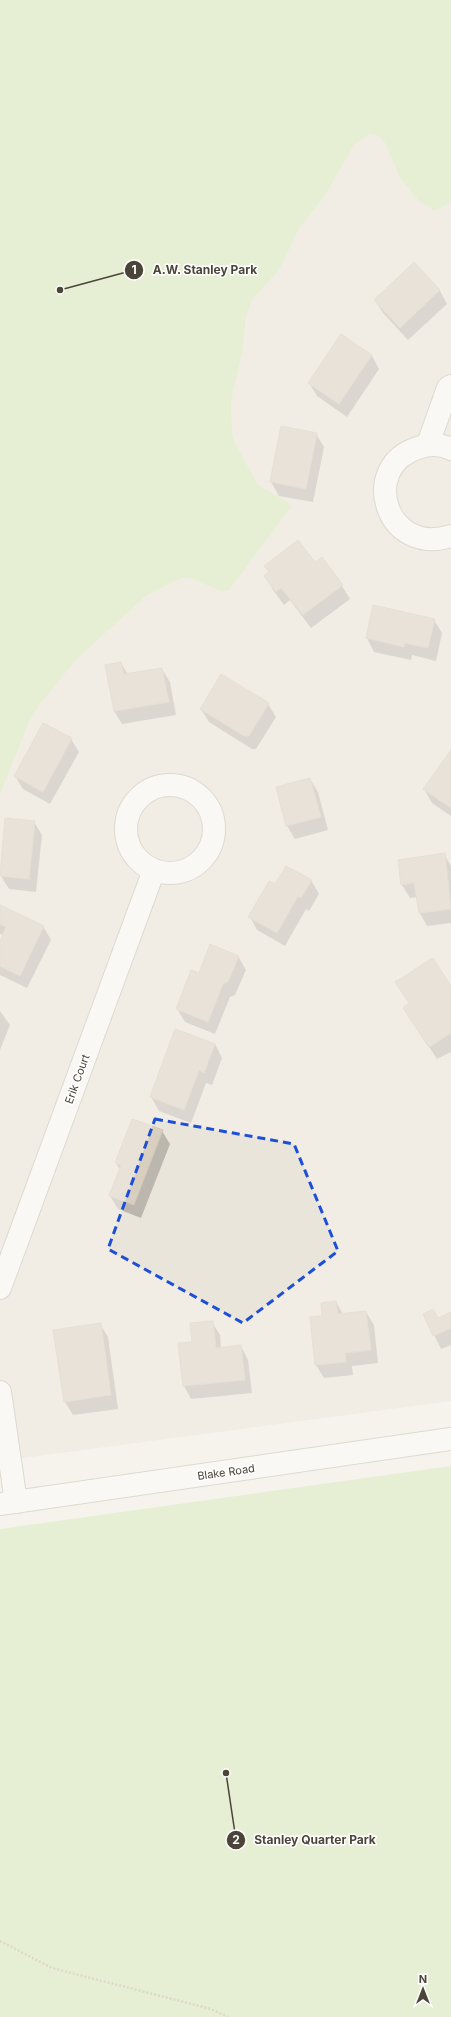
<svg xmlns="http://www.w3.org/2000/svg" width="451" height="2017" font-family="Inter,sans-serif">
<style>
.residential{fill:#eae5da}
.green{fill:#d2eab5}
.shadow{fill:#0003}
.building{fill:#d8cfc1;stroke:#d3c7b4}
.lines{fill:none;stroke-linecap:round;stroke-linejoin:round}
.minor-casing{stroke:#c2bbae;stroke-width:24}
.path{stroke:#c4b79f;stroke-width:2.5;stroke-dasharray:2 2;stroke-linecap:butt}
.minor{stroke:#fff;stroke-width:22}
.marked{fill:none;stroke:#1d4ed8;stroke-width:3;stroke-dasharray:8 5;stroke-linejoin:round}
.labels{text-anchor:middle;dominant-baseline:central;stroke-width:3;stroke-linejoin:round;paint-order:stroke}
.street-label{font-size:11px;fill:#4b4439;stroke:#fff}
.leader{fill:none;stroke:#4b4439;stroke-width:1.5}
.callout-dot{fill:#4b4439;stroke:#fff;stroke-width:1.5}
.mark-label{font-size:12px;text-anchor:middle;font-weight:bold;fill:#fff}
.callout-label{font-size:12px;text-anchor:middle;font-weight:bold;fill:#4b4439;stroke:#fff;stroke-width:3;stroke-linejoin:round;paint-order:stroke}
</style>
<rect width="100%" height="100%" fill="#f6f3ec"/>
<path class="residential" d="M 369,134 L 379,136 L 385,143 L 400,178 L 418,200 L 443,207 L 451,201 L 451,1401 L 0,1461 L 0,795 L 30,720 L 40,704 L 77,659 L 147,595 L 181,578 L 190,578 L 220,591 L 289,503 L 258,485 L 234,441 L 232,431 L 231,402 L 242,355 L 246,316 L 253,299 L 279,270 L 300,227 L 324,197 L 354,145 Z"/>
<g class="green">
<path d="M 0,0 L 451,0 L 451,201 L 443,207 L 433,210 L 418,200 L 400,178 L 385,143 L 379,136 L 369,134 L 354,145 L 324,197 L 300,227 L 279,270 L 253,299 L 246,316 L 242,354 L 231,402 L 232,431 L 234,441 L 258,485 L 289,503 L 291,507 L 229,590 L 220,591 L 190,578 L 181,578 L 147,595 L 77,659 L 40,704 L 30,720 L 0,795 Z"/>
<path d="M 451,1466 L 451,2017 L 0,2017 L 0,1529 Z"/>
</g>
<g class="shadow">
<path d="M 414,264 L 440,291 L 447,304 L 408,340 L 383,313 L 375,300 Z"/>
<path d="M 341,336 L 372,356 L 379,369 L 347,417 L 317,396 L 309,383 Z"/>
<path d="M 282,427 L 316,434 L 324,447 L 313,502 L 279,496 L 271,482 Z"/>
<path d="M 315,564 L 342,586 L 350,599 L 311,628 L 290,600 L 284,605 L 273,590 L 265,576 L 270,573 L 265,566 Z"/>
<path d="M 374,606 L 434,620 L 442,633 L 436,661 L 412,655 L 411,660 L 374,652 L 367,638 Z"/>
<path d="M 121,663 L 128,675 L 162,669 L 170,682 L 176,715 L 122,724 L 114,711 Z"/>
<path d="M 268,704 L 276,717 L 256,749 L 252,749 L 209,722 L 201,709 Z"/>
<path d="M 71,739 L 79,752 L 50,804 L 23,789 L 15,776 Z"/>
<path d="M 451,752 L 451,816 L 432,803 L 424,789 Z"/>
<path d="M 310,779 L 318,792 L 328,830 L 295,839 L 287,826 L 277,788 Z"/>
<path d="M 34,822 L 42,835 L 36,892 L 9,889 L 1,876 Z"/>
<path d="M 444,854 L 451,866 L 451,923 L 427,926 L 420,913 L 417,897 L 410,898 L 402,885 L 399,860 Z"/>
<path d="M 311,880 L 319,894 L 309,911 L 306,909 L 285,946 L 257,930 L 250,917 L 276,886 Z"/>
<path d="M 0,906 L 43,926 L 51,940 L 27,988 L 0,975 L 0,943 L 4,935 L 0,934 Z"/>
<path d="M 238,956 L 246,970 L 235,995 L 230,997 L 215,1034 L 185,1022 L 177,1009 L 199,974 Z"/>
<path d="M 451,988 L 451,1052 L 437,1059 L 412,1021 L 410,1004 Z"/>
<path d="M 0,1011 L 10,1025 L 0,1050 Z"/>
<path d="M 176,1030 L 215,1044 L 222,1058 L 212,1085 L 206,1083 L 191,1123 L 159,1111 L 151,1097 Z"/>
<path d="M 162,1131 L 170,1144 L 141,1218 L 118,1209 L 110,1196 L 120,1170 L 116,1163 Z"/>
<path d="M 336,1302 L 343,1314 L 366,1312 L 374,1325 L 378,1363 L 352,1366 L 353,1375 L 324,1378 L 316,1365 L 311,1318 L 324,1317 Z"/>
<path d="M 451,1313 L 451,1345 L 441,1349 L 424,1315 L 438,1319 Z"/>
<path d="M 212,1322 L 220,1335 L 221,1348 L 241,1346 L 248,1360 L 252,1393 L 191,1399 L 184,1386 Z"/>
<path d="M 100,1324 L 108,1337 L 118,1409 L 73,1415 L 65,1402 Z"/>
</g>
<g class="building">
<path d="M 414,262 L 440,290 L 400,328 L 374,300 Z"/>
<path d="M 341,334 L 372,355 L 339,404 L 308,383 Z"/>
<path d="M 281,426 L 317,433 L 306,489 L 270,482 Z"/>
<path d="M 298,540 L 315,562 L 322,557 L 343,585 L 303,615 L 281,588 L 276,592 L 264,576 L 269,572 L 264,566 Z"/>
<path d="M 373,605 L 435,619 L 428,648 L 405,643 L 404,647 L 366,638 Z"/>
<path d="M 121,662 L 124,674 L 162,668 L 169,702 L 114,711 L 105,665 Z"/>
<path d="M 221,674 L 269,703 L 249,736 L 244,736 L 200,709 Z"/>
<path d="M 43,723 L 72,738 L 43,792 L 14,776 Z"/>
<path d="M 451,750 L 451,808 L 423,789 Z"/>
<path d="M 310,778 L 321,817 L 286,826 L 276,787 Z"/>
<path d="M 5,818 L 35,821 L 29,879 L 0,876 Z"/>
<path d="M 445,853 L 451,909 L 419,913 L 414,883 L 401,885 L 398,860 Z"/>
<path d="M 286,866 L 312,880 L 301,898 L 298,896 L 277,933 L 248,917 L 269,881 L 275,884 Z"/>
<path d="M 0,905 L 44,926 L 20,976 L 0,966 L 0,941 L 6,927 L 0,924 Z"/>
<path d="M 210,944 L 239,956 L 228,982 L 223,984 L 208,1022 L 176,1009 L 191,970 L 199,973 Z"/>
<path d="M 433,958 L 451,986 L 451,1033 L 431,1046 L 428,1046 L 403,1008 L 409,1003 L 395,982 Z"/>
<path d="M 175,1029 L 215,1044 L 204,1073 L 199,1070 L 184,1110 L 150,1097 Z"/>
<path d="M 132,1119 L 163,1130 L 134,1205 L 109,1196 L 121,1165 L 115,1163 Z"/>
<path d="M 336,1301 L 338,1314 L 366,1311 L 371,1350 L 345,1353 L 346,1362 L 315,1365 L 310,1317 L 322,1316 L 321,1303 Z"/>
<path d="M 433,1309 L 438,1318 L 451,1312 L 451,1328 L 433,1336 L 423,1314 Z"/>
<path d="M 213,1321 L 216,1348 L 241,1345 L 245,1380 L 183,1386 L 178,1343 L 192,1342 L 190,1323 Z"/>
<path d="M 101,1323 L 111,1395 L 64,1402 L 53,1330 Z"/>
</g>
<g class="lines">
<defs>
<g id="minor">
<path d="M 428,444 L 448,388 L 451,386"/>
<path d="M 451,449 C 441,444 429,444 418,448 C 359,466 385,557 451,536"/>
<circle cx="170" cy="829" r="44"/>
<path d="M 0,1288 L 154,870"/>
<path d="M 0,1392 L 16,1502"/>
<path d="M 0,1504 L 451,1439"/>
</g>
</defs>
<use href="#minor" class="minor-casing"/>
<path class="path" d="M 0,1941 L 52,1968 L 211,2009 L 228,2017"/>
<use href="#minor" class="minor"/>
</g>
<path d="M0 0H451V2017H0ZM 155,1119 L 294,1144 L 338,1251 L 243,1323 L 108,1249 Z" fill="#f6f3ec" fill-opacity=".55" fill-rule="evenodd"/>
<path class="marked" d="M 155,1119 L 294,1144 L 338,1251 L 243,1323 L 108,1249 Z"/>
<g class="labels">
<g class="street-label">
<text transform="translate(77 1079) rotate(-70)">Erik Court</text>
<text transform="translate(226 1472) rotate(-8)">Blake Road</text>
</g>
</g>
<path class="leader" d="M60 290L134 270M226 1773L236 1840"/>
<g class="callout-dot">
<circle cx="60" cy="290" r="4"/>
<circle cx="226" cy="1773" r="4"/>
<circle cx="134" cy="270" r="10"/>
<circle cx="236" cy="1840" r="10"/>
</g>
<g class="mark-label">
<text x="134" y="274">1</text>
<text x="236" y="1844">2</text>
</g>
<g class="callout-label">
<text x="205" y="274">A.W. Stanley Park</text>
<text x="315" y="1844">Stanley Quarter Park</text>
</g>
<g transform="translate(423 1989)" stroke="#ffffff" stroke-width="3" paint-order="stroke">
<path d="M0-3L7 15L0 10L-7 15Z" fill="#4b4439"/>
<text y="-6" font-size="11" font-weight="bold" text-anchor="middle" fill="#4b4439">N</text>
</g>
</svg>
